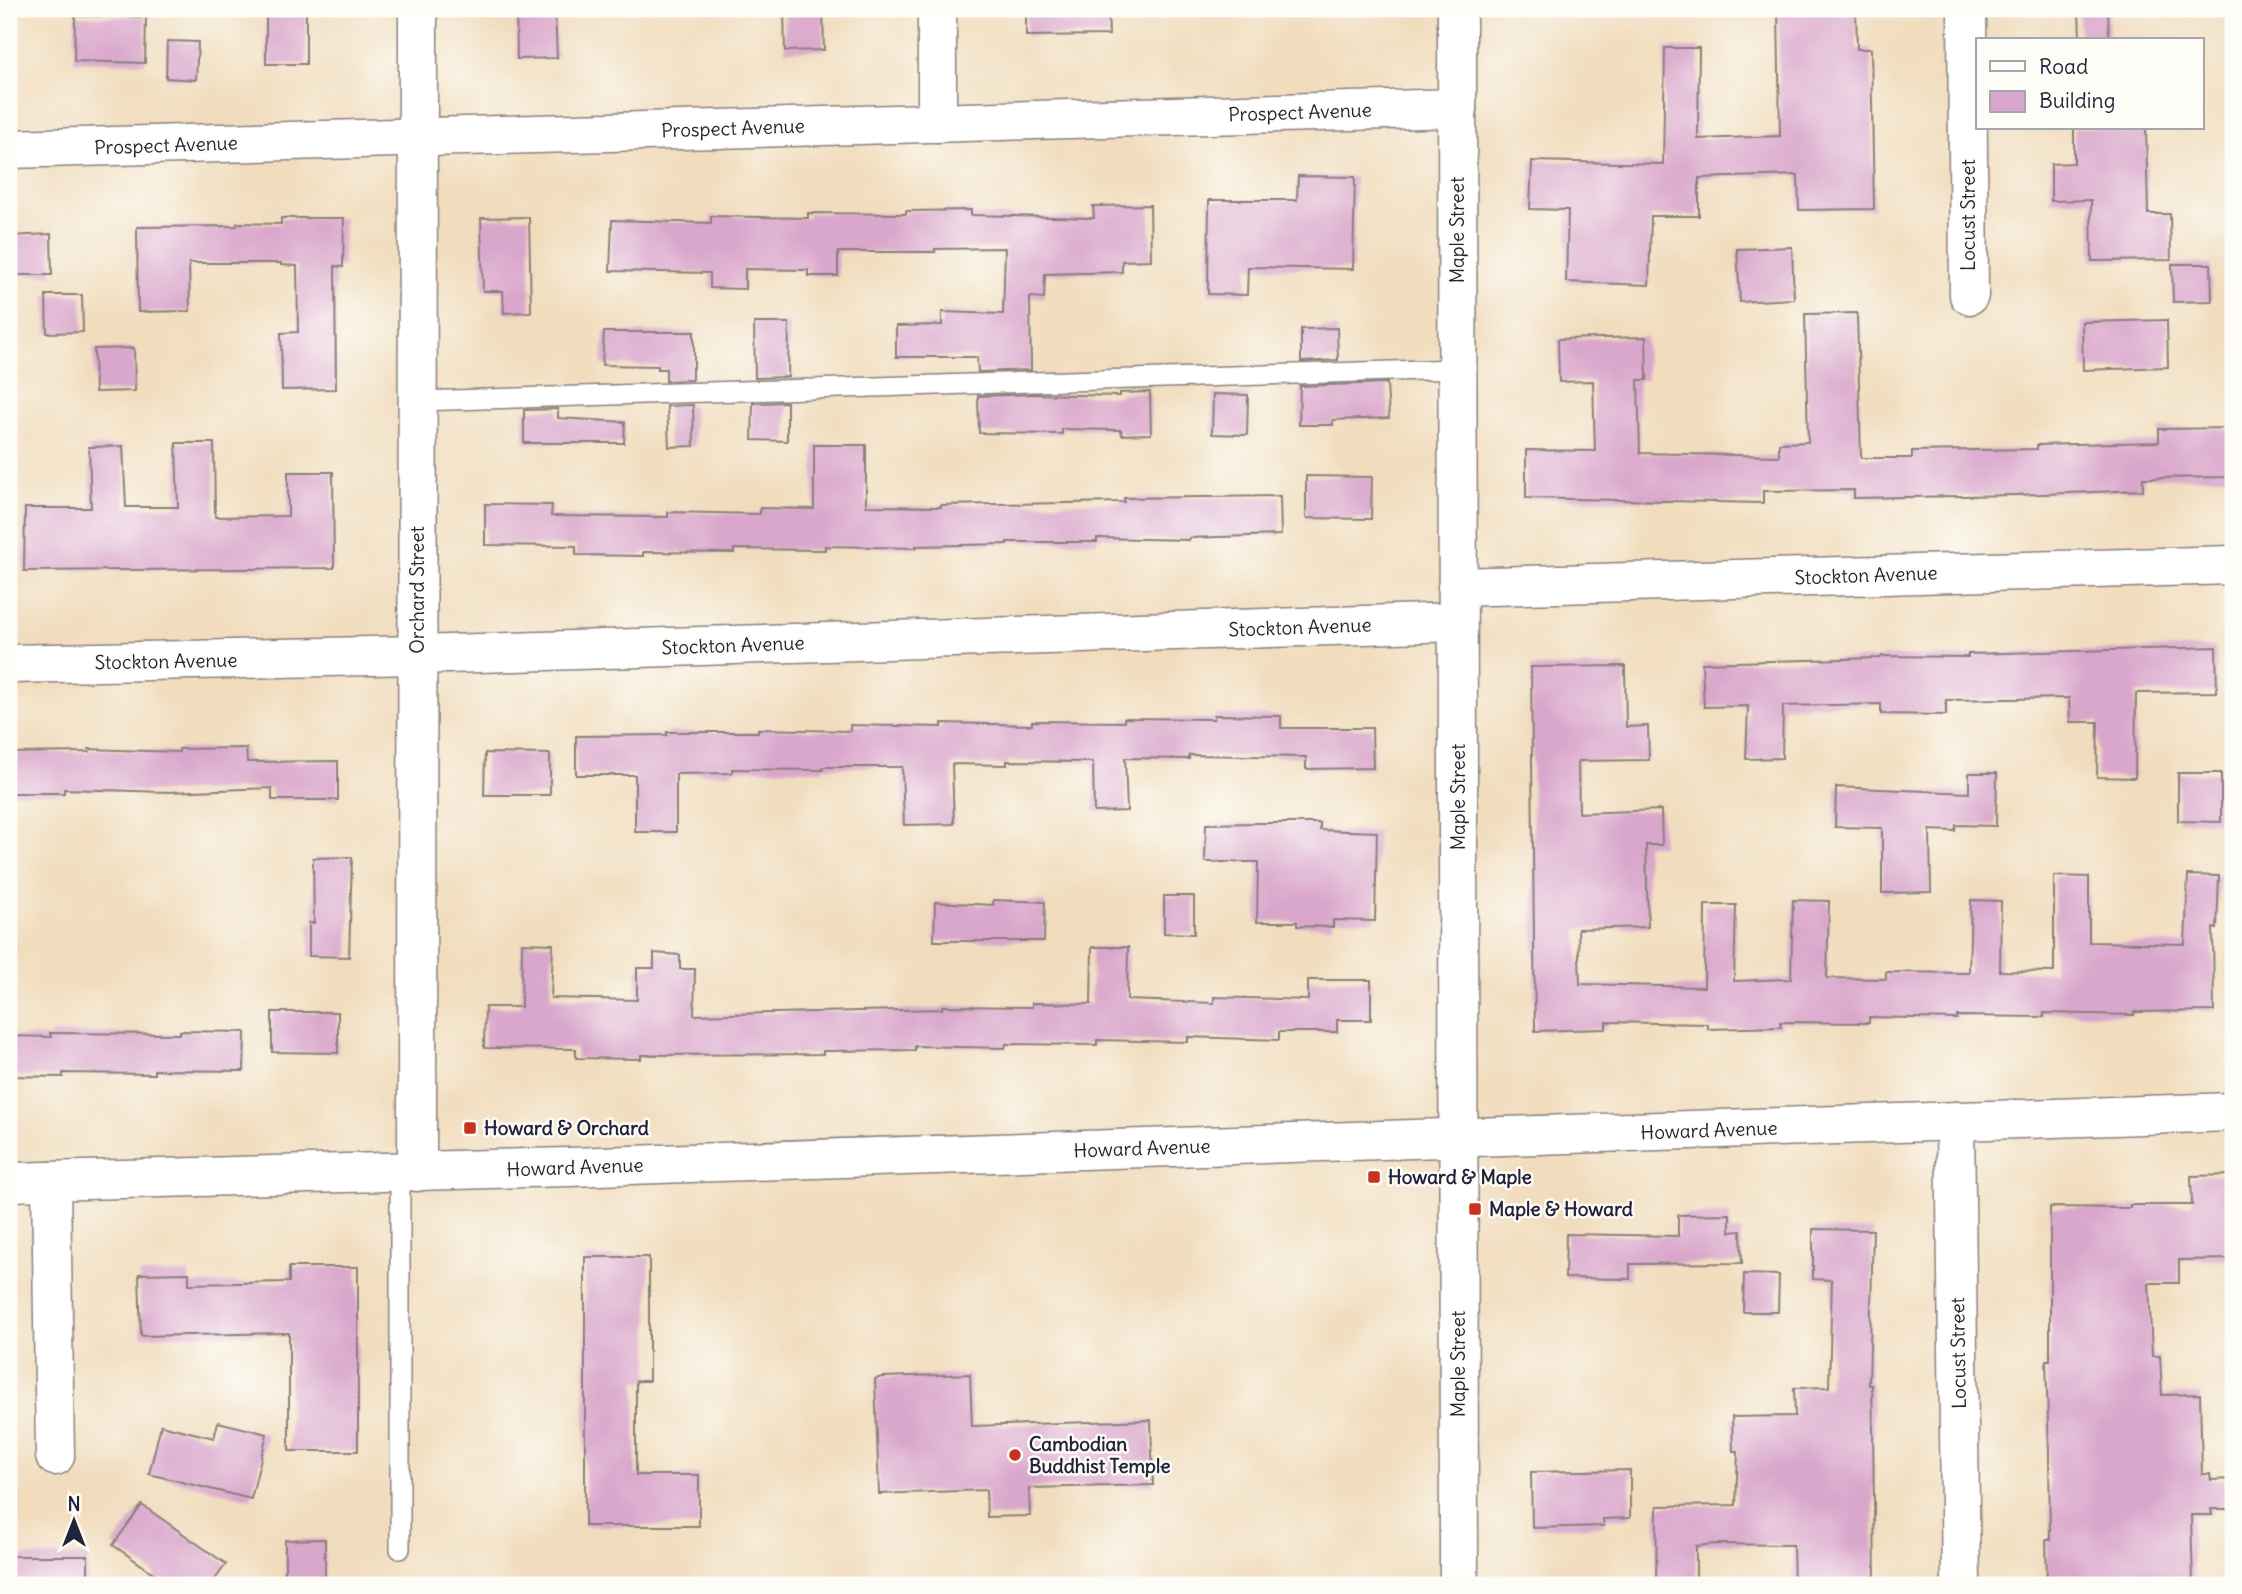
<svg xmlns="http://www.w3.org/2000/svg" width="2242" height="1594" font-family="Delius,sans-serif">
<style>
.building{fill:#daa7cc}
.lines{fill:none;stroke-linecap:round;stroke-linejoin:round}
.service-casing{stroke:#8a807c;stroke-width:22}
.minor-casing{stroke:#8a807c;stroke-width:41}
.service{stroke:#fff;stroke-width:19}
.minor{stroke:#fff;stroke-width:38}
.poi-dot{fill:#c8321e;stroke:#fdfcf7;stroke-width:2.5}
.labels{text-anchor:middle;dominant-baseline:central;stroke-width:5;stroke-linejoin:round;paint-order:stroke}
.street-label{font-size:19px;fill:#22223b;stroke:#fdfcf7}
.poi-label{font-size:19px;font-weight:bold;fill:#22223b;stroke:#fdfcf7;text-anchor:start}
</style>
<rect width="100%" height="100%" fill="#fdfcf7"/>
<filter id="ink" filterUnits="userSpaceOnUse"><feTurbulence type="fractalNoise" baseFrequency=".0143" numOctaves="2"/><feDisplacementMap in="SourceGraphic" scale="14" xChannelSelector="R" yChannelSelector="G"/><feConvolveMatrix kernelMatrix="1 2 1 2 8 2 1 2 1" color-interpolation-filters="sRGB"/></filter>
<filter id="wash" filterUnits="userSpaceOnUse"><feTurbulence type="fractalNoise" baseFrequency=".00686" numOctaves="4" result="noise"/><feDisplacementMap in="SourceGraphic" scale="28" xChannelSelector="R" yChannelSelector="G"/><feGaussianBlur stdDeviation="1.57" result="paint"/><feColorMatrix in="noise" values="0 0 0 0 0 0 0 0 0 0 0 0 0 0 0 0 0 1.4 0 .05"/><feComposite in="paint" operator="in"/></filter>
<g filter="url(#wash)">
<rect width="100%" height="100%" fill="#f1ddbe"/>
<g id="blocks">
<g class="building">
<rect x="266" y="9" width="40" height="55"/>
<path d="M 516,9 L 555,9 L 557,58 L 517,59 Z"/>
<path d="M 784,9 L 823,9 L 824,50 L 785,51 Z"/>
<path d="M 1026,9 L 1108,9 L 1109,35 L 1026,36 Z"/>
<path d="M 1778,9 L 1856,9 L 1857,49 L 1871,49 L 1874,209 L 1799,210 L 1798,175 L 1699,178 L 1699,216 L 1651,216 L 1649,285 L 1566,282 L 1568,210 L 1530,209 L 1532,161 L 1663,164 L 1665,48 L 1699,48 L 1698,139 L 1780,136 Z"/>
<path d="M 2079,9 L 2108,9 L 2109,40 L 2080,40 Z"/>
<path d="M 75,16 L 146,17 L 145,63 L 74,61 Z"/>
<path d="M 167,41 L 198,42 L 196,80 L 166,78 Z"/>
<path d="M 2074,128 L 2146,128 L 2148,214 L 2170,214 L 2171,260 L 2092,261 L 2091,200 L 2051,201 L 2051,164 L 2074,163 Z"/>
<path d="M 1298,176 L 1355,177 L 1353,269 L 1248,267 L 1247,295 L 1208,294 L 1209,200 L 1297,200 Z"/>
<path d="M 1150,205 L 1151,260 L 1122,261 L 1122,272 L 1045,274 L 1044,298 L 1030,297 L 1031,370 L 978,372 L 977,357 L 896,357 L 896,326 L 942,325 L 942,312 L 1003,314 L 1005,248 L 935,249 L 935,252 L 838,252 L 838,276 L 808,276 L 808,270 L 745,269 L 745,289 L 710,288 L 710,273 L 610,271 L 612,220 L 711,223 L 711,216 L 808,218 L 808,213 L 906,214 L 906,211 L 971,210 L 971,215 L 1094,218 L 1093,206 Z"/>
<path d="M 529,217 L 531,312 L 504,313 L 503,291 L 483,291 L 481,218 Z"/>
<path d="M 281,218 L 344,218 L 343,267 L 335,266 L 336,389 L 282,390 L 281,333 L 298,332 L 297,266 L 281,265 L 281,263 L 189,263 L 190,311 L 138,312 L 137,227 L 237,226 L 237,223 L 281,224 Z"/>
<path d="M 51,234 L 52,275 L 9,275 L 9,236 Z"/>
<path d="M 1792,247 L 1794,299 L 1740,302 L 1737,249 Z"/>
<path d="M 2172,264 L 2211,264 L 2212,301 L 2173,302 Z"/>
<path d="M 46,295 L 82,295 L 83,332 L 47,333 Z"/>
<path d="M 1857,313 L 1861,458 L 1912,458 L 1912,451 L 2037,449 L 2037,445 L 2159,442 L 2159,429 L 2233,428 L 2233,477 L 2143,478 L 2143,490 L 2015,495 L 1854,498 L 1854,490 L 1763,491 L 1763,503 L 1526,498 L 1526,450 L 1595,451 L 1593,381 L 1559,382 L 1558,339 L 1646,337 L 1647,380 L 1638,380 L 1640,453 L 1779,456 L 1779,443 L 1808,442 L 1805,314 Z"/>
<path d="M 2167,320 L 2168,367 L 2083,370 L 2082,322 Z"/>
<path d="M 754,323 L 789,323 L 788,377 L 755,378 Z"/>
<path d="M 1337,328 L 1338,360 L 1301,362 L 1301,329 Z"/>
<path d="M 604,332 L 694,332 L 694,368 L 692,368 L 692,380 L 666,381 L 666,369 L 658,369 L 658,366 L 602,365 Z"/>
<path d="M 134,348 L 135,391 L 95,392 L 94,349 Z"/>
<path d="M 1387,383 L 1389,418 L 1333,420 L 1333,425 L 1299,425 L 1300,386 Z"/>
<path d="M 1150,392 L 1151,434 L 1122,435 L 1121,430 L 1062,429 L 1062,434 L 979,433 L 978,396 L 1034,394 L 1120,396 L 1120,393 Z"/>
<path d="M 1213,394 L 1248,395 L 1247,435 L 1212,434 Z"/>
<path d="M 787,402 L 787,441 L 752,440 L 753,403 Z"/>
<path d="M 693,405 L 694,446 L 669,447 L 667,406 Z"/>
<path d="M 558,409 L 558,418 L 625,422 L 624,443 L 524,443 L 524,410 Z"/>
<path d="M 176,443 L 214,443 L 215,517 L 288,516 L 288,472 L 333,472 L 334,568 L 24,571 L 25,508 L 91,508 L 89,447 L 123,446 L 126,507 L 178,507 Z"/>
<path d="M 814,445 L 866,445 L 866,506 L 941,507 L 941,505 L 1124,502 L 1124,498 L 1280,496 L 1281,535 L 1189,538 L 1189,540 L 1097,538 L 1097,542 L 1007,542 L 1007,544 L 916,546 L 916,548 L 825,546 L 825,550 L 734,549 L 734,553 L 643,552 L 643,556 L 576,555 L 576,546 L 485,545 L 485,504 L 552,505 L 551,516 L 668,517 L 668,512 L 760,514 L 760,508 L 814,509 Z"/>
<path d="M 1306,476 L 1372,477 L 1371,519 L 1306,518 Z"/>
<path d="M 2216,647 L 2217,692 L 2136,693 L 2135,778 L 2097,777 L 2098,722 L 2070,722 L 2069,698 L 1946,700 L 1946,715 L 1881,714 L 1881,704 L 1783,706 L 1782,758 L 1746,759 L 1748,706 L 1704,707 L 1702,663 L 1881,658 L 1882,656 L 1968,657 L 1968,654 Z"/>
<path d="M 1625,666 L 1626,727 L 1648,726 L 1649,760 L 1578,761 L 1579,813 L 1661,810 L 1662,845 L 1646,845 L 1648,927 L 1578,929 L 1580,984 L 1704,987 L 1705,905 L 1736,905 L 1734,981 L 1791,979 L 1793,900 L 1829,901 L 1827,978 L 1886,979 L 1886,972 L 1969,973 L 1971,900 L 2001,901 L 2000,971 L 2054,972 L 2054,876 L 2089,877 L 2089,942 L 2185,944 L 2188,875 L 2219,876 L 2217,929 L 2213,928 L 2214,1011 L 2134,1012 L 2134,1015 L 2044,1013 L 2044,1017 L 1957,1016 L 1957,1019 L 1869,1017 L 1869,1023 L 1780,1022 L 1781,1027 L 1708,1029 L 1708,1024 L 1606,1022 L 1606,1029 L 1535,1031 L 1531,667 Z"/>
<path d="M 1214,715 L 1281,716 L 1281,728 L 1372,728 L 1373,768 L 1306,769 L 1306,757 L 1189,755 L 1189,759 L 1125,758 L 1127,811 L 1094,812 L 1093,762 L 1007,761 L 1007,765 L 952,764 L 954,824 L 904,825 L 902,767 L 823,767 L 823,770 L 732,769 L 732,773 L 676,774 L 676,832 L 635,832 L 635,775 L 576,775 L 576,736 L 667,735 L 667,732 L 758,732 L 758,729 L 850,731 L 850,725 L 942,727 L 942,723 L 1032,725 L 1032,721 L 1124,722 L 1124,718 L 1214,719 Z"/>
<path d="M 246,748 L 247,762 L 338,761 L 338,800 L 272,800 L 272,788 L 169,792 L 64,789 L 64,793 L 9,793 L 9,753 L 89,752 L 89,749 L 179,752 L 179,749 Z"/>
<path d="M 485,753 L 550,754 L 550,795 L 484,795 Z"/>
<path d="M 1969,773 L 1997,773 L 1996,826 L 1956,825 L 1955,831 L 1930,830 L 1931,892 L 1882,893 L 1882,828 L 1835,827 L 1836,787 L 1969,793 Z"/>
<path d="M 2178,773 L 2221,773 L 2221,822 L 2178,821 Z"/>
<path d="M 1255,823 L 1320,823 L 1320,830 L 1377,832 L 1375,921 L 1333,920 L 1333,927 L 1297,926 L 1297,922 L 1257,922 L 1258,862 L 1205,862 L 1206,824 Z"/>
<path d="M 352,857 L 349,957 L 309,956 L 309,923 L 314,923 L 313,858 Z"/>
<path d="M 1164,896 L 1194,896 L 1194,934 L 1164,933 Z"/>
<path d="M 993,900 L 1045,902 L 1044,941 L 934,941 L 935,902 L 993,905 Z"/>
<path d="M 522,943 L 553,944 L 551,998 L 637,1000 L 637,968 L 654,968 L 654,953 L 680,955 L 680,969 L 695,969 L 694,1015 L 942,1009 L 942,1006 L 1032,1007 L 1032,1003 L 1091,1004 L 1092,947 L 1128,947 L 1127,1000 L 1214,1003 L 1214,997 L 1308,1000 L 1308,980 L 1371,980 L 1371,1020 L 1337,1020 L 1337,1032 L 1279,1032 L 1279,1040 L 1188,1037 L 1188,1042 L 1097,1040 L 1097,1045 L 1006,1044 L 1005,1048 L 915,1046 L 915,1050 L 823,1051 L 823,1054 L 641,1055 L 641,1059 L 576,1058 L 576,1049 L 484,1048 L 485,1007 L 521,1007 Z"/>
<path d="M 272,1012 L 338,1012 L 338,1053 L 272,1052 Z"/>
<path d="M 180,1031 L 245,1032 L 244,1071 L 154,1070 L 154,1074 L 63,1073 L 63,1077 L 9,1076 L 9,1036 L 51,1037 L 50,1033 L 180,1034 Z"/>
<path d="M 2233,1175 L 2233,1259 L 2179,1260 L 2179,1283 L 2149,1283 L 2152,1356 L 2160,1356 L 2162,1395 L 2200,1394 L 2202,1474 L 2210,1474 L 2211,1480 L 2233,1479 L 2233,1509 L 2211,1509 L 2212,1515 L 2191,1515 L 2193,1585 L 2047,1585 L 2046,1540 L 2050,1540 L 2049,1453 L 2046,1360 L 2050,1360 L 2050,1207 L 2130,1208 L 2130,1205 L 2192,1205 L 2191,1176 Z"/>
<path d="M 1730,1214 L 1730,1232 L 1741,1231 L 1742,1263 L 1630,1264 L 1630,1279 L 1565,1278 L 1566,1234 L 1678,1236 L 1678,1215 Z"/>
<path d="M 1813,1229 L 1873,1230 L 1869,1385 L 1872,1385 L 1873,1427 L 1875,1585 L 1794,1585 L 1793,1545 L 1716,1544 L 1696,1546 L 1696,1585 L 1656,1585 L 1657,1506 L 1736,1505 L 1738,1451 L 1733,1451 L 1732,1417 L 1795,1416 L 1794,1388 L 1829,1387 L 1832,1280 L 1813,1279 Z"/>
<path d="M 585,1257 L 649,1257 L 649,1381 L 636,1381 L 636,1475 L 699,1475 L 699,1526 L 585,1526 Z"/>
<path d="M 289,1267 L 358,1267 L 358,1451 L 289,1451 L 289,1333 L 141,1336 L 139,1274 L 189,1273 L 189,1284 L 289,1282 Z"/>
<path d="M 1744,1274 L 1779,1275 L 1778,1312 L 1743,1312 Z"/>
<path d="M 970,1374 L 972,1426 L 1151,1420 L 1153,1485 L 1029,1488 L 1030,1516 L 987,1517 L 986,1490 L 879,1494 L 875,1379 L 882,1377 Z"/>
<path d="M 218,1422 L 267,1434 L 251,1499 L 149,1474 L 161,1425 L 214,1438 Z"/>
<path d="M 1630,1470 L 1630,1518 L 1603,1519 L 1604,1526 L 1532,1528 L 1531,1472 Z"/>
<path d="M 142,1505 L 226,1564 L 211,1585 L 148,1585 L 156,1575 L 113,1545 Z"/>
<path d="M 325,1539 L 325,1585 L 285,1585 L 285,1540 Z"/>
<rect x="9" y="1556" width="79" height="29"/>
</g>
</g>
</g>
<g filter="url(#ink)">
<use href="#blocks" fill-opacity="0" stroke="#8a807c" stroke-width="2"/>
<g class="lines">
<defs>
<g id="service">
<path d="M 418,401 L 1457,369"/>
<path d="M 400,1172 L 400,1549"/>
</g>
<g id="minor">
<path d="M 1457,9 L 1459,1585"/>
<path d="M 1967,9 L 1969,295"/>
<path d="M 937,123 L 937,9"/>
<path d="M 9,149 L 1457,108"/>
<path d="M 1457,587 L 2233,565"/>
<path d="M 9,664 L 417,655 L 1457,622"/>
<path d="M 1955,1121 L 1961,1585"/>
<path d="M 417,1172 L 418,9"/>
<path d="M 51,1181 L 55,1456"/>
<path d="M 9,1182 L 569,1167 L 2233,1112"/>
</g>
</defs>
<use href="#service" class="service-casing"/>
<use href="#minor" class="minor-casing"/>
<use href="#service" class="service"/>
<use href="#minor" class="minor"/>
</g>
</g>
<g class="poi-dot">
<rect x="463" y="1121" width="14" height="14" rx="3.5"/>
<rect x="1367" y="1170" width="14" height="14" rx="3.5"/>
<rect x="1468" y="1202" width="14" height="14" rx="3.5"/>
<circle cx="1015" cy="1455" r="7"/>
</g>
<g class="labels">
<g class="street-label">
<text transform="translate(1300 112) rotate(-2)">Prospect Avenue</text>
<text transform="translate(733 128) rotate(-2)">Prospect Avenue</text>
<text transform="translate(166 145) rotate(-2)">Prospect Avenue</text>
<text transform="translate(1968 215) rotate(-90)">Locust Street</text>
<text transform="translate(1457 230) rotate(-90)">Maple Street</text>
<text transform="translate(1866 575) rotate(-2)">Stockton Avenue</text>
<text transform="translate(417 590) rotate(-90)">Orchard Street</text>
<text transform="translate(1300 627) rotate(-2)">Stockton Avenue</text>
<text transform="translate(733 645) rotate(-2)">Stockton Avenue</text>
<text transform="translate(166 661) rotate(-1)">Stockton Avenue</text>
<text transform="translate(1458 797) rotate(-90)">Maple Street</text>
<text transform="translate(1709 1130) rotate(-2)">Howard Avenue</text>
<text transform="translate(1142 1148) rotate(-2)">Howard Avenue</text>
<text transform="translate(575 1167) rotate(-2)">Howard Avenue</text>
<text transform="translate(1958 1353) rotate(-91)">Locust Street</text>
<text transform="translate(1458 1364) rotate(-90)">Maple Street</text>
</g>
<g class="poi-label">
<text x="484" y="1128">Howard &amp; Orchard</text>
<text x="1388" y="1177">Howard &amp; Maple</text>
<text x="1489" y="1209">Maple &amp; Howard</text>
<text x="1029" y="1444">Cambodian<tspan x="1029" dy="22">Buddhist Temple</tspan></text>
</g>
</g>
<rect width="2242" height="1594" fill="none" stroke="#fdfcf7" stroke-width="35"/>
<rect x="1976" y="38" width="228" height="91" fill="#fdfcf7" stroke="#a5a5ac" stroke-width="2"/>
<rect x="1990" y="61" width="35" height="10" fill="#ffffff" stroke="#a5a5ac" stroke-width="2"/>
<text x="2039" y="74" font-size="21" fill="#22223b">Road</text>
<rect x="1990" y="91" width="35" height="21" fill="#daa7cc" stroke="#a5a5ac" stroke-width="2"/>
<text x="2039" y="108" font-size="21" fill="#22223b">Building</text>
<g transform="translate(74 1521)" stroke="#fdfcf7" stroke-width="5" paint-order="stroke">
<path d="M0-5L12 26L0 18L-12 26Z" fill="#22223b"/>
<text y="-10" font-size="19" font-weight="bold" text-anchor="middle" fill="#22223b">N</text>
</g>
</svg>
